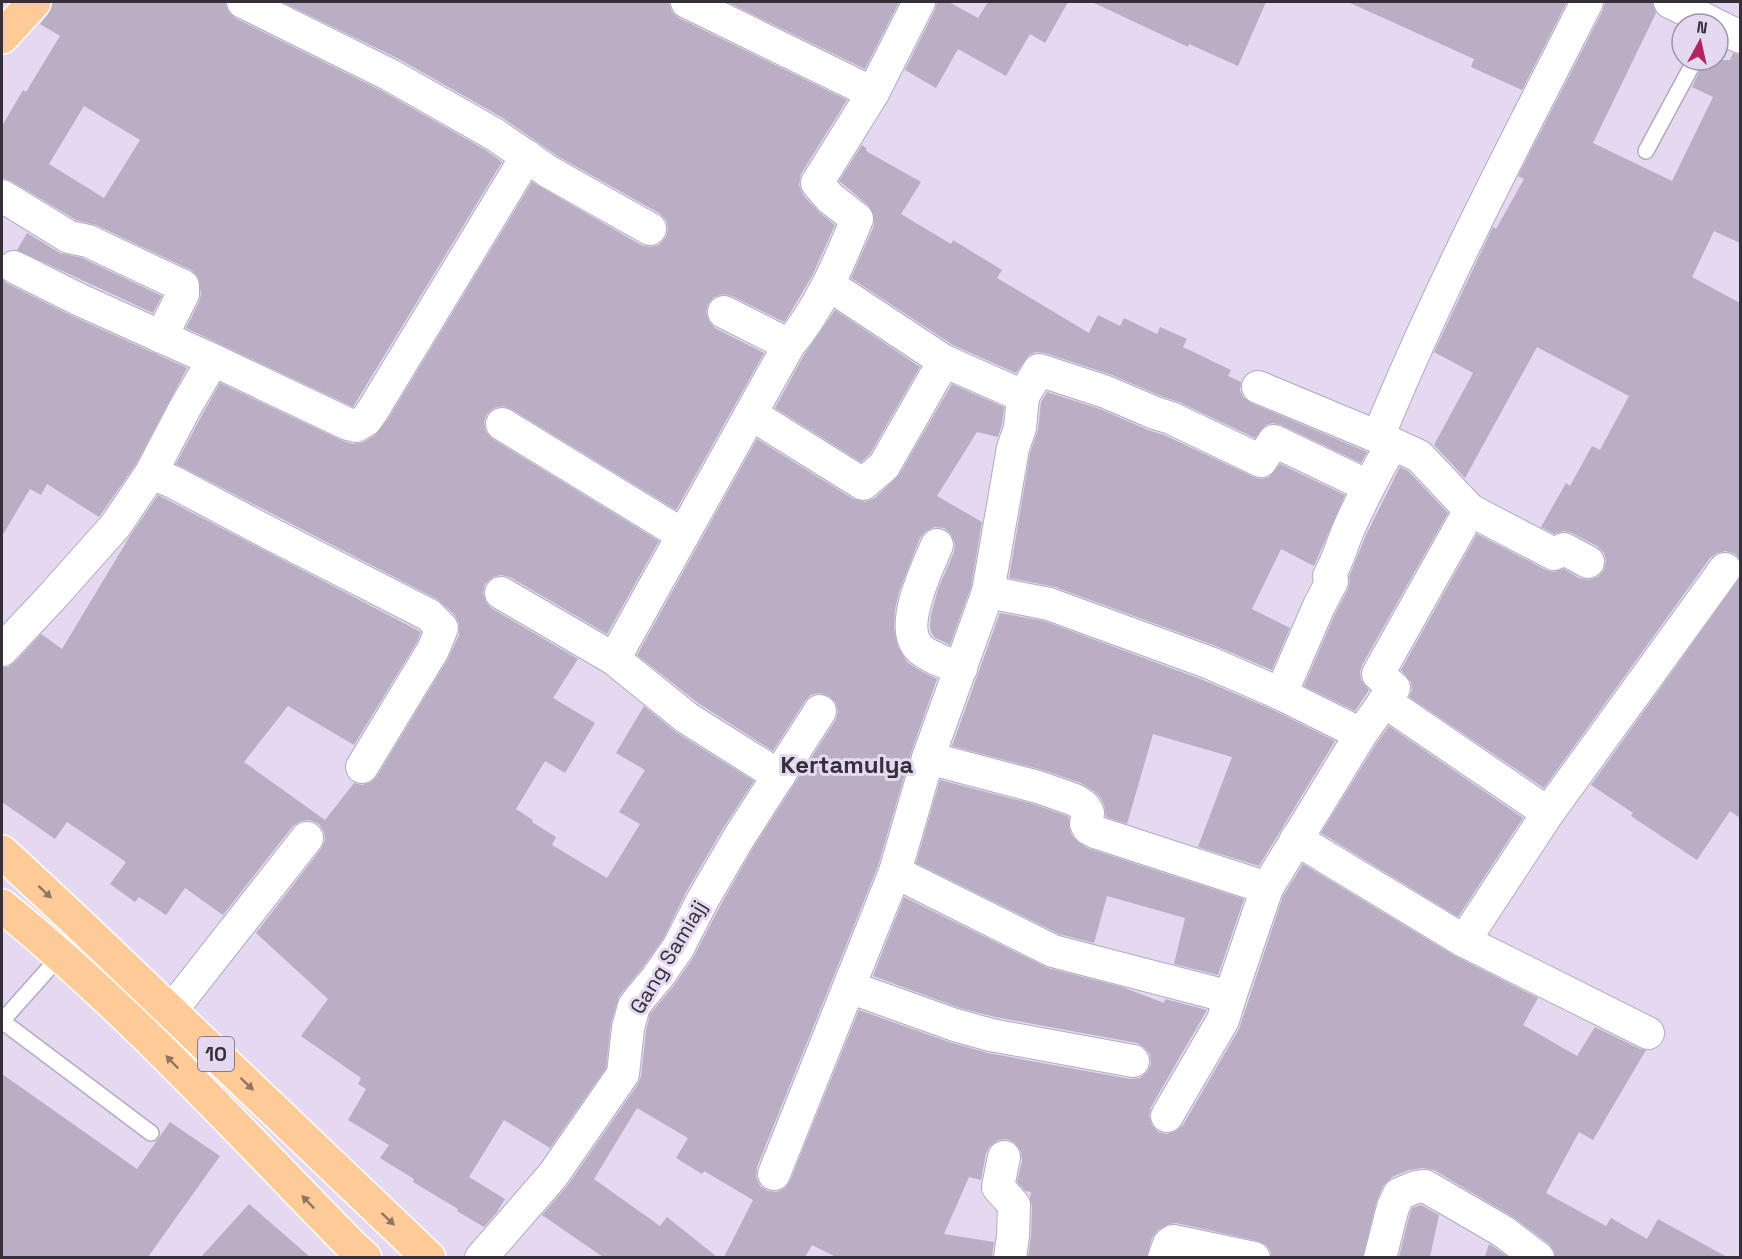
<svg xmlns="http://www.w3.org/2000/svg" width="1742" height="1259" font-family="'Space Grotesk',sans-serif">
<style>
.building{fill:#b9aec4;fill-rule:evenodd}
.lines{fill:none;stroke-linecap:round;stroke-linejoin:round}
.service-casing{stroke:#b4a9bf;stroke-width:18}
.minor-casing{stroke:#b4a9bf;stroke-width:34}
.trunk-casing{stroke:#fff;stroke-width:36}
.service{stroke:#fff;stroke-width:15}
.minor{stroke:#fff;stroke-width:32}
.trunk{stroke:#feca97;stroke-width:33}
.oneway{fill:#8f7563}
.labels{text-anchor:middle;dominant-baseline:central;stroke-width:6;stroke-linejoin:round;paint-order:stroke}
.shield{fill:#e4d9f0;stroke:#69626f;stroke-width:1.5}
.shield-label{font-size:20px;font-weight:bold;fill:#342f38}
.street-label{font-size:21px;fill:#342f38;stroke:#e4d9f0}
.quarter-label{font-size:24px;font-weight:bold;fill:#342f38;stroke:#e4d9f0}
</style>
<rect width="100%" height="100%" fill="#e4d9f0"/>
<g class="building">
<path d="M 53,2 L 225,2 L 228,11 L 235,18 L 382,91 L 484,149 L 502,162 L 353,407 L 186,328 L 199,302 L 201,294 L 198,277 L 191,270 L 96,225 L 76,220 L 11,181 L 2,178 L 2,126 L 23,90 L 26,92 L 60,36 L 40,24 L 48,14 ZM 84,106 L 140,140 L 104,198 L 49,164 Z"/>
<path d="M 282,2 L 669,2 L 672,12 L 679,18 L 847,100 L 801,174 L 799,185 L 803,195 L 819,212 L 835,225 L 812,276 L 786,320 L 784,322 L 732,296 L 724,294 L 714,297 L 708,304 L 706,312 L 709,321 L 715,328 L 764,353 L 676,510 L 511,409 L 503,406 L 494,408 L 486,415 L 484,423 L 486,432 L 493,439 L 659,541 L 607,634 L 510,577 L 501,575 L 493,577 L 485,584 L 483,593 L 486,602 L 491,608 L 578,659 L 553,698 L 595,723 L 565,773 L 545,761 L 516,809 L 533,820 L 532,822 L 556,837 L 552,845 L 607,878 L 640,824 L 619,812 L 645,770 L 616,753 L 644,706 L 677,733 L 754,781 L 722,830 L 686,892 L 663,939 L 643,967 L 619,996 L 611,1023 L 606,1068 L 550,1148 L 504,1120 L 469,1177 L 505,1199 L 497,1212 L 484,1227 L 457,1211 L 458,1209 L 413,1182 L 414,1179 L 380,1158 L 389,1145 L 348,1120 L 366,1089 L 358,1084 L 361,1078 L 301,1036 L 328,999 L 256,933 L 321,849 L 325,840 L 324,832 L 319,824 L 309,820 L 301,821 L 293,826 L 223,915 L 185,888 L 166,915 L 139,897 L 135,902 L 110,884 L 126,862 L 67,822 L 55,839 L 2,802 L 2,667 L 8,667 L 15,662 L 41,634 L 62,649 L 130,536 L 158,495 L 421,632 L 417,642 L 354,745 L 288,706 L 244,762 L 325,820 L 354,783 L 362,785 L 371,782 L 377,776 L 448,659 L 459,635 L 459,624 L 455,615 L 437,599 L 176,464 L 201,417 L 220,383 L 343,441 L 353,444 L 364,442 L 375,435 L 388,419 L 532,182 L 641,245 L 650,247 L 659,245 L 666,237 L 668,229 L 666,220 L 659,213 L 559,157 L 503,118 L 399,59 Z"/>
<path d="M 727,2 L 899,2 L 865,69 Z"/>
<path d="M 937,2 L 949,2 L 978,18 L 988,2 L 1068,2 L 1045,43 L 1030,34 L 1006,76 L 958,49 L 936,88 L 905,70 L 935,10 Z"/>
<path d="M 1092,2 L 1266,2 L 1238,66 L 1189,44 L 1188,47 Z"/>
<path d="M 1348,2 L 1567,2 L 1522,90 L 1471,67 L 1474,59 Z"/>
<path d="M 1605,2 L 1652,2 L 1656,13 L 1593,143 L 1672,181 L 1713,97 L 1692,87 L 1705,60 L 1730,60 L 1733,53 L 1740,55 L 1740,243 L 1714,231 L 1692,277 L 1740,303 L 1740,560 L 1735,554 L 1726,551 L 1717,553 L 1710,558 L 1544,788 L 1409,697 L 1412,690 L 1411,682 L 1401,670 L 1477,534 L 1546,570 L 1554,572 L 1564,569 L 1579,578 L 1588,580 L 1598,577 L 1604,570 L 1606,561 L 1604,553 L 1597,546 L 1572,533 L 1564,531 L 1554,534 L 1541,527 L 1566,483 L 1570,486 L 1592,446 L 1600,450 L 1629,396 L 1537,347 L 1465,478 L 1434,445 L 1473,373 L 1434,352 L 1493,227 L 1496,229 L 1524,179 L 1518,176 L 1603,10 Z"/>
<path d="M 862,145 L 867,149 L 866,151 L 921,182 L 901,214 L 951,244 L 953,240 L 1002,270 L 997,278 L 1089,333 L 1098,315 L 1120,326 L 1124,318 L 1157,334 L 1160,327 L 1187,339 L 1183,347 L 1231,370 L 1228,376 L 1241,382 L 1240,390 L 1243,397 L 1251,403 L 1367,452 L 1361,463 L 1281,425 L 1273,423 L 1266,425 L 1255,438 L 1179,402 L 1161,396 L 1112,375 L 1045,353 L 1036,352 L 1029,355 L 1016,373 L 953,345 L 851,278 L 874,226 L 874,215 L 868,205 L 839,181 Z"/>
<path d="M 27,233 L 60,253 L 82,258 L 162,296 L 153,313 L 17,250 Z"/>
<path d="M 2,279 L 6,283 L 72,316 L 187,368 L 136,464 L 99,517 L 47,484 L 41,495 L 30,489 L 2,536 Z"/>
<path d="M 835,310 L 920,367 L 870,454 L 861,462 L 775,408 L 804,355 Z"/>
<path d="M 952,384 L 1004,407 L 1002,424 L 998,437 L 977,432 L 937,496 L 982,522 L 971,587 L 950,645 L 934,637 L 931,632 L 930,626 L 931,615 L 938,589 L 954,552 L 955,544 L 951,534 L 944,528 L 934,527 L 926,531 L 920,538 L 899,592 L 895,610 L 894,629 L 898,647 L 907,662 L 919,670 L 937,679 L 911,753 L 878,866 L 757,1167 L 756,1177 L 760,1186 L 768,1191 L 777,1192 L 785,1188 L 790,1181 L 859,1010 L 949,1042 L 988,1053 L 1130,1079 L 1140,1078 L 1147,1072 L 1151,1064 L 1150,1054 L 1145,1048 L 1137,1043 L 995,1017 L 960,1008 L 873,976 L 904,897 L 1048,968 L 1122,987 L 1164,1003 L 1165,999 L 1207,1010 L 1151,1107 L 1149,1116 L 1152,1125 L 1158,1132 L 1167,1134 L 1176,1131 L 1183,1125 L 1239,1029 L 1283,896 L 1303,864 L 1455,956 L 1538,998 L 1523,1025 L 1577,1056 L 1595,1027 L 1640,1049 L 1646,1050 L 1593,1140 L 1579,1132 L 1546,1193 L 1606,1226 L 1611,1218 L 1647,1239 L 1658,1219 L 1727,1257 L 1558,1257 L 1555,1256 L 1554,1251 L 1549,1244 L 1513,1217 L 1434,1170 L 1423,1168 L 1409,1170 L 1392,1177 L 1383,1186 L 1376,1203 L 1363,1257 L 1271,1257 L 1271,1252 L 1266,1245 L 1258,1241 L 1176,1223 L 1169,1224 L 1158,1230 L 1152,1238 L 1147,1257 L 1028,1257 L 1031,1237 L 1032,1206 L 1030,1199 L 1031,1192 L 1025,1191 L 1017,1182 L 1022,1161 L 1021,1152 L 1015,1143 L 1007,1139 L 998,1140 L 990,1146 L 986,1153 L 981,1180 L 969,1177 L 944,1234 L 994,1242 L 992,1257 L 836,1257 L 812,1245 L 805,1257 L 724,1257 L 753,1200 L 704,1171 L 702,1174 L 676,1158 L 688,1138 L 637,1108 L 594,1179 L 660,1226 L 667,1217 L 717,1257 L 603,1257 L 542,1215 L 568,1185 L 638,1084 L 641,1076 L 646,1031 L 650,1014 L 672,988 L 693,958 L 718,910 L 753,848 L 835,721 L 838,712 L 836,703 L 829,696 L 820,693 L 811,695 L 805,701 L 773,751 L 698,703 L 637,655 L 757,439 L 853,499 L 865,502 L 875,498 L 899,475 Z"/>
<path d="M 1047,392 L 1100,409 L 1148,430 L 1164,435 L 1254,477 L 1261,479 L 1269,477 L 1280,464 L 1345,495 L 1314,566 L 1281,549 L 1252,609 L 1290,628 L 1272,670 L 1216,646 L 1055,587 L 1009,578 L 1030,453 L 1038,430 L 1041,402 Z"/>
<path d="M 1400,467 L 1408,471 L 1448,513 L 1362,665 L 1360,672 L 1361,680 L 1369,690 L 1355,711 L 1304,686 L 1335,614 L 1348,589 L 1350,581 L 1349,577 L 1366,535 Z"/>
<path d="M 1740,577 L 1740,818 L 1730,811 L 1697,860 L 1631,816 L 1633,813 L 1591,785 Z"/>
<path d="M 1000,613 L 1044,621 L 1203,680 L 1273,710 L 1335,741 L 1259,866 L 1198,847 L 1232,757 L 1153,734 L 1127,824 L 1106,817 L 1104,805 L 1100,797 L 1094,791 L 1081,783 L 1043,770 L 952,746 Z"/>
<path d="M 1389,726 L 1523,818 L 1458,917 L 1321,833 L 1376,744 Z"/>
<path d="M 940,780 L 1033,804 L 1067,816 L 1069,818 L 1070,832 L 1074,838 L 1087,848 L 1244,899 L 1218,975 L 1174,964 L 1185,918 L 1107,896 L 1094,943 L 1059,934 L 916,863 Z"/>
<path d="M 2,1074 L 137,1169 L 170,1122 L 220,1156 L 148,1257 L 2,1257 Z"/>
<path d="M 249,1204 L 310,1257 L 201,1257 Z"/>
<path d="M 1421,1205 L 1439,1215 L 1430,1257 L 1399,1257 L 1410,1213 L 1412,1208 Z"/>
<path d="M 1489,1244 L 1494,1247 L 1508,1257 L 1485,1257 Z"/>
</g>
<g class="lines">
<defs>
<g id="service">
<path d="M 1646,151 L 1695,60"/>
<path d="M 2,1021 L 151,1133"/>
<path d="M 2,1021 L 60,956"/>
</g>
<g id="minor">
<path d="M 243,2 L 390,75 L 494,134 L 549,172 L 650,229"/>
<path d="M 687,2 L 873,93 L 817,183 L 830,198 L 857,219 C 839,263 820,308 789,345 L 724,312"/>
<path d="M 1670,2 L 1714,24"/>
<path d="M 1718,26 L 1740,37"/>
<path d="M 873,93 L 919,2"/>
<path d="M 2,196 L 69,237 L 88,241 L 183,286 L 183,294 L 161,337"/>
<path d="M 14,267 L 80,300 L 213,360 L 348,424 L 356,426 L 366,420 L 373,410 L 527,156"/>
<path d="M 1258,387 L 1378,437"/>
<path d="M 1023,396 L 1039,370 L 1106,392 L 1155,413 L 1171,418 L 1261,461 L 1274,441 L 1368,486"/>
<path d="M 751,414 L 863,484 L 884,466 L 944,361"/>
<path d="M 502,424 L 683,535"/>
<path d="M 151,473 L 173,482 L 271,534 L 429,615 L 442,628 L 433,650 L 362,767"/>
<path d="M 1470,510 L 1554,554 L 1564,549 L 1588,562"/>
<path d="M 937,545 C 927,569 898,626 919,648 C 928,657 950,664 961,669"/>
<path d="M 501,593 L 614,659 L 789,345"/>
<path d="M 2,650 L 51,598 L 116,525 L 151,473 L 185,408 L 213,360"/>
<path d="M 614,659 L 687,718 L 779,776"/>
<path d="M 1281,694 L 1319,606 L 1332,581 L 1329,576 C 1338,561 1342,544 1349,528 C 1362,499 1376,472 1392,444"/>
<path d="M 1384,701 L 1548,813"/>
<path d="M 1361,734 L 1394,688 L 1378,674 L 1470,510 L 1419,456 L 1378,437 C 1439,288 1514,145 1587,2"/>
<path d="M 928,758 L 1038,787 L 1075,800 L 1084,806 L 1088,813 L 1086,824 L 1089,829 L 1095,832 L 1267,888"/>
<path d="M 1296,839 L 1464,941 L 1648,1033"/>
<path d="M 895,872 L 1053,951 L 1230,997 L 1267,888 L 1361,734 L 1281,694 L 1210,663 L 1049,604 L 988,592"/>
<path d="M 1464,941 L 1548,813 L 1725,569"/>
<path d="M 849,987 L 955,1025 L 991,1035 L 1133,1061"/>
<path d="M 171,1011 L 307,838"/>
<path d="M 1167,1116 L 1223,1020 L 1230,997"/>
<path d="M 1004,1157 L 998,1187 L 1014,1205 L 1013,1236 L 1010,1258"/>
<path d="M 774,1174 L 895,872 L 928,758 L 988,592 L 1013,448 L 1020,428 L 1023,396 L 944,361 L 829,285"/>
<path d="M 481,1258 L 553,1175 L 623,1074 L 628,1028 L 634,1006 L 640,998 L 657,978 L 678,948 L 702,901 L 738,839 L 820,711"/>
<path d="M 1164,1258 L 1169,1244 L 1173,1241 L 1254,1258"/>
<path d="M 1380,1258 L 1393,1207 L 1399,1194 L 1416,1187 L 1425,1186 L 1504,1232 L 1538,1258"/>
</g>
<g id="trunk">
<path d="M 2,37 L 34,2"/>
<path d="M 2,852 L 76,921 L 429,1258"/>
<path d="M 2,906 C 129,1009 239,1131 354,1248 L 365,1258"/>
</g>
</defs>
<use href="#service" class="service-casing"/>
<use href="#minor" class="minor-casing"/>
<use href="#trunk" class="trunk-casing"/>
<use href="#service" class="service"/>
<use href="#minor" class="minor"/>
<use href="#trunk" class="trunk"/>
</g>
<defs><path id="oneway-solid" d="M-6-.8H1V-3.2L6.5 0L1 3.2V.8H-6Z" transform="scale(1.5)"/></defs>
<g class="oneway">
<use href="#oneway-solid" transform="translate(45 892) rotate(43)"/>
<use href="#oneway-solid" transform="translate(172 1062) rotate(-134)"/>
<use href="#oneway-solid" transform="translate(247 1084) rotate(44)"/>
<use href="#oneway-solid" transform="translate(308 1202) rotate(-134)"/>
<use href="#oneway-solid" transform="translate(388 1219) rotate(43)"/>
</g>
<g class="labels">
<rect class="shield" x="198" y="1037" width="36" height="34" rx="4.5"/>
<g class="shield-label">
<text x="216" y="1054">10</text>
</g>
<g class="street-label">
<text transform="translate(668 957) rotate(-59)">Gang Samiajj</text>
</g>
<g class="quarter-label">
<text x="847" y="764">Kertamulya</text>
</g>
</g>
<rect width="1742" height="1259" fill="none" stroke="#342f38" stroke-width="6"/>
<g transform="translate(1700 42) rotate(8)"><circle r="28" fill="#e4d9f0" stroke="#9e95a6" stroke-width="1.5"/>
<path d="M0-4.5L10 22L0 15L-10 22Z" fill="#b1245d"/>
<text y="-9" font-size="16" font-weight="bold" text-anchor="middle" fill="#342f38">N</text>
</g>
</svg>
